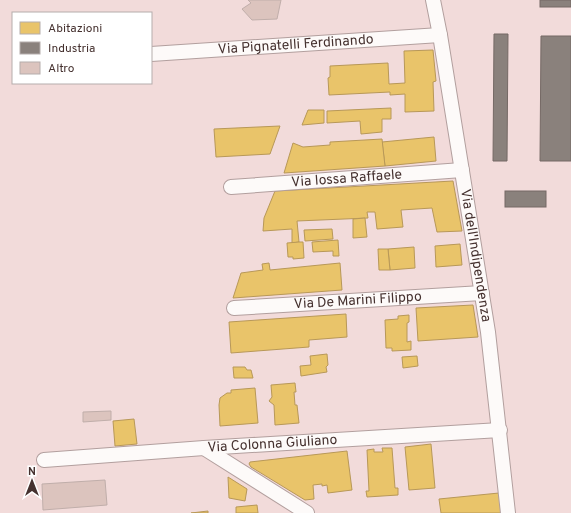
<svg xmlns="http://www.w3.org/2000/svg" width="571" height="513" font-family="Overpass,sans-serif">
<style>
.homes{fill:#e9c46a;stroke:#b89858}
.industry{fill:#8a817c;stroke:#756965}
.building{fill:#dcc4be;stroke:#c0aeaa}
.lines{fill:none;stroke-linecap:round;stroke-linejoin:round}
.minor-casing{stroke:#b29f9e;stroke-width:16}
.minor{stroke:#fdfaf9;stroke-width:14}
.labels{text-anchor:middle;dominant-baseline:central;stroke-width:4;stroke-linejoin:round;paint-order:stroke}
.street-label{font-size:14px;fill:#45312f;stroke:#fff}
</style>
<rect width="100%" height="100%" fill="#f2dbda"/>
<g class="homes">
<path d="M 433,50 L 436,81 L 433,82 L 434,111 L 405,112 L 405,94 L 390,95 L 390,92 L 329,95 L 328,78 L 330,77 L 330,66 L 388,63 L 389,84 L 405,83 L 404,51 Z"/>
<path d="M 391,108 L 391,119 L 382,119 L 382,132 L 361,134 L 360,121 L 327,123 L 327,111 Z"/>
<path d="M 308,110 L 324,110 L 324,123 L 302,125 Z"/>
<path d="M 280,126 L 270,154 L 216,157 L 214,129 Z"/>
<path d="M 434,137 L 436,161 L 385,166 L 382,142 Z"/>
<path d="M 382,139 L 385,166 L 284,173 L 293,143 L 303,147 L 330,145 L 330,142 Z"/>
<path d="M 453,181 L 462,231 L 437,232 L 432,208 L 401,210 L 403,227 L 377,229 L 375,212 L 367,212 L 368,218 L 297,221 L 299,242 L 292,243 L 292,229 L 263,231 L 264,218 L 275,191 Z"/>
<path d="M 365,218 L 367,237 L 353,238 L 353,219 Z"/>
<path d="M 332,229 L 333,239 L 305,241 L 304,230 Z"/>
<path d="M 338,240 L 339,256 L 333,256 L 333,251 L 313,252 L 312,242 Z"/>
<path d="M 299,242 L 303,242 L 304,258 L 293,259 L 293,257 L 288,257 L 287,243 Z"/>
<path d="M 460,244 L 462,265 L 436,267 L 435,246 Z"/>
<path d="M 414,247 L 415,268 L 390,270 L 388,249 Z"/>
<path d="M 378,249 L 388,249 L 390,270 L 379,270 Z"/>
<path d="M 269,263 L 270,270 L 340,263 L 342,290 L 233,298 L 241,273 L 263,270 L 262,264 Z"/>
<path d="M 473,305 L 478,337 L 418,341 L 416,308 Z"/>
<path d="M 346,314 L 347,337 L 309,340 L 309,347 L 231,353 L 229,322 Z"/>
<path d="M 409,315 L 409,322 L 407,323 L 407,342 L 411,341 L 411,350 L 392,351 L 392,348 L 386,348 L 385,320 L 398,319 L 398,316 Z"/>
<path d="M 327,354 L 328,365 L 326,367 L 327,372 L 301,376 L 300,366 L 311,365 L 310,356 Z"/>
<path d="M 417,356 L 418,366 L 403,368 L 402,357 Z"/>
<path d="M 233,367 L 245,367 L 247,370 L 251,370 L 253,378 L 234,378 Z"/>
<path d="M 295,383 L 296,392 L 294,392 L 295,405 L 297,405 L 299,423 L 275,425 L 274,405 L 269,401 L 272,397 L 271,385 Z"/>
<path d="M 255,388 L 258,423 L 220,426 L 219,405 L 220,398 L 227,393 L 231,393 L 231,390 Z"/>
<path d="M 134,419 L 137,444 L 115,446 L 113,421 Z"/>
<path d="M 431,444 L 435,488 L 409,490 L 405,447 Z"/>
<path d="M 382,448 L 392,448 L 395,488 L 398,488 L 398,495 L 367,497 L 366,491 L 369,491 L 367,450 L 374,449 L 374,452 L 383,452 Z"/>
<path d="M 347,451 L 352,490 L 328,493 L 327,485 L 322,486 L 322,484 L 313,485 L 314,499 L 305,500 L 251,467 L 249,464 L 250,462 Z"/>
<path d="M 228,477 L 247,489 L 245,501 L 229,498 Z"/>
<path d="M 499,493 L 501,513 L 441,513 L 439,499 Z"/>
<path d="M 257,505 L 258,513 L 236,513 L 236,507 Z"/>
<path d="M 208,511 L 208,513 L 191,513 Z"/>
</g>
<g class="industry">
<rect x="540" y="0" width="31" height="7"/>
<path d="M 494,34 L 508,34 L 507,161 L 493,161 Z"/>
<path d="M 541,36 L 571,36 L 571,161 L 540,161 Z"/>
<rect x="505" y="191" width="41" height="16"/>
</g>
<g class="building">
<path d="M 248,0 L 281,0 L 277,19 L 252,20 L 242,9 L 251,3 Z"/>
<path d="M 111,411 L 111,420 L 83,422 L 83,412 Z"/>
<path d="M 105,480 L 107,505 L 43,510 L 42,484 Z"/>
</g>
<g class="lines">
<defs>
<g id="minor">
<path id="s1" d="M 433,0 L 440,35 L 488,332 L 508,513"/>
<path id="s2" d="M 151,54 L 440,35"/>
<path id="s3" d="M 231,187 L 462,170"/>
<path id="s4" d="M 234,308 L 482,293"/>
<path d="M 204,448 L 307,513"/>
<path id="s5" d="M 44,460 L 204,448 L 500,430"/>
</g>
</defs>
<use href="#minor" class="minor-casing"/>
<use href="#minor" class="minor"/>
</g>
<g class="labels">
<g class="street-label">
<text stroke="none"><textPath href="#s2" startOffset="145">Via Pignatelli Ferdinando</textPath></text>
<text stroke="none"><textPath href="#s3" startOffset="116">Via Iossa Raffaele</textPath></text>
<text stroke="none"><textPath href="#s1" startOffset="259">Via dell'Indipendenza</textPath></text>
<text stroke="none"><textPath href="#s4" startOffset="124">Via De Marini Filippo</textPath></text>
<text stroke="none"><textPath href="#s5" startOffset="229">Via Colonna Giuliano</textPath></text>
</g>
</g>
<rect x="12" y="12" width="140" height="72" fill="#ffffff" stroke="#b5adac"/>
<rect x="20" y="22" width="20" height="12" fill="#e9c46a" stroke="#b5adac"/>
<text x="48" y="32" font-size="12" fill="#45312f">Abitazioni</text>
<rect x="20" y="42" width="20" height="12" fill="#8a817c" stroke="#b5adac"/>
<text x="48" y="52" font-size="12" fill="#45312f">Industria</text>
<rect x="20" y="62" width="20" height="12" fill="#dcc4be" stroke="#b5adac"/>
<text x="48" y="72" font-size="12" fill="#45312f">Altro</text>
<g transform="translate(32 481)" stroke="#ffffff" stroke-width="3" paint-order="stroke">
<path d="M0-3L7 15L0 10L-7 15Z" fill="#45312f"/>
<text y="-6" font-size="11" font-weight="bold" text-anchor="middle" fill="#45312f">N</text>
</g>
</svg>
